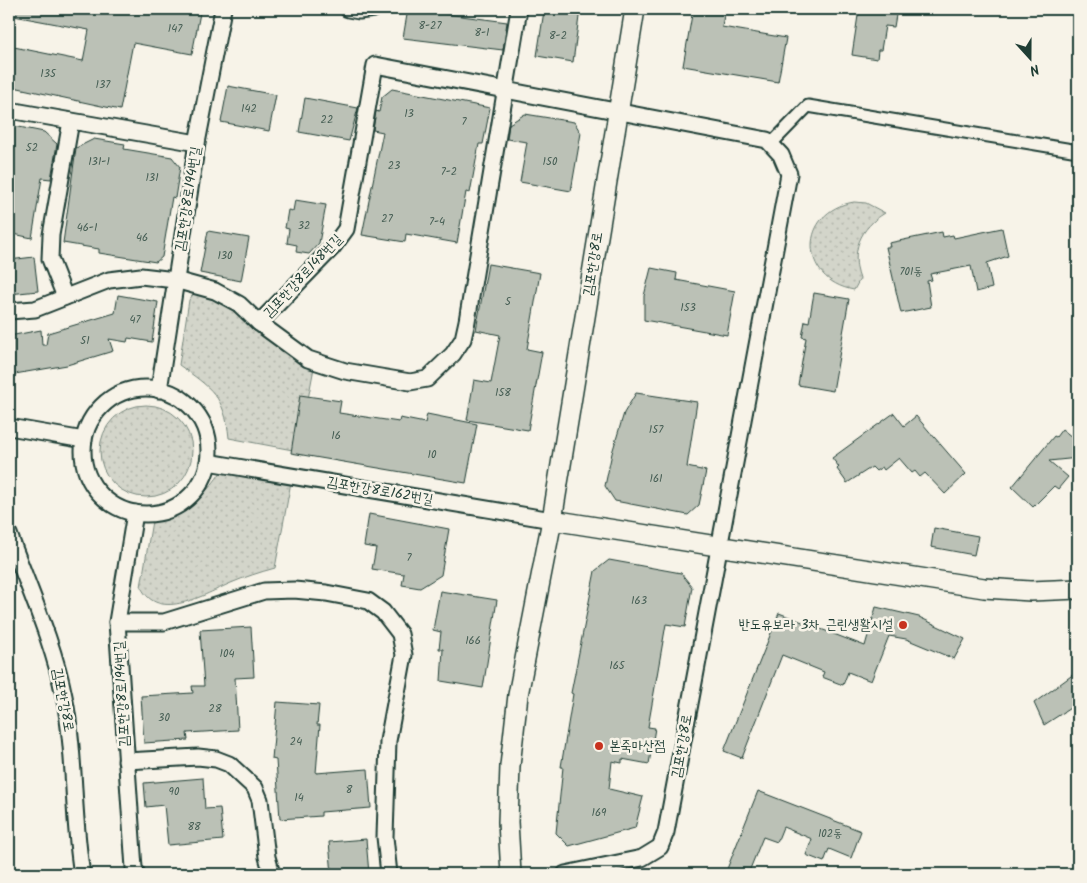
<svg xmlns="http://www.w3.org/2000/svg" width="1087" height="883" font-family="Kalam,'Poor Story',sans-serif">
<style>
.green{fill:url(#green-dots);stroke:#79897f}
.building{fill:#bbc1b6;stroke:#1f3d34}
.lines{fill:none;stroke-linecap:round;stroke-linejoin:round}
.pedestrian-casing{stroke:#1f3d34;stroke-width:15}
.minor-casing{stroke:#1f3d34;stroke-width:19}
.tertiary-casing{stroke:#1f3d34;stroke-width:22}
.pedestrian{stroke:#f7f3e8;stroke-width:11}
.minor{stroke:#f7f3e8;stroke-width:15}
.tertiary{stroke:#f7f3e8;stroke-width:19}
.poi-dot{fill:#c8321e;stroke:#f7f3e8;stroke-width:2}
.labels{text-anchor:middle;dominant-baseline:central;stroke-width:5;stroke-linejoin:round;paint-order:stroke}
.number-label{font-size:11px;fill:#465e54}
.street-label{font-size:14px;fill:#1f3d34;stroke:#f7f3e8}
.poi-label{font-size:14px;fill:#1f3d34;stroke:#f7f3e8;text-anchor:end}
</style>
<defs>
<pattern id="green-dots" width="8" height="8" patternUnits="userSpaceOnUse" patternTransform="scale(1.25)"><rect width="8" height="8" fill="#d3d5ca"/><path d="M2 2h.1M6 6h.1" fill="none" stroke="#b5b8ae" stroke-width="1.8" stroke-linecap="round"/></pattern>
</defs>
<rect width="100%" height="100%" fill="#f7f3e8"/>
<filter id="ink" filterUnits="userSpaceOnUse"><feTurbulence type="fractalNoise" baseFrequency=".02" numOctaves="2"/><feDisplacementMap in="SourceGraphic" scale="10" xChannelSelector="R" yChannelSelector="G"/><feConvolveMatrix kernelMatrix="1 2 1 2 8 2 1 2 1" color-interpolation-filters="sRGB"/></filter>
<g filter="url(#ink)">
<g class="green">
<path d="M 854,202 L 866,203 L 885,213 C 860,228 850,251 860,279 L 854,290 C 798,280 798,211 854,202 Z"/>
<path d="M 195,292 L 215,294 L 314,368 L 298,451 L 229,438 C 225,396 211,388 179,365 L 189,300 Z"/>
<circle cx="146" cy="451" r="46"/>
<path d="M 223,469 L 291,482 L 275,568 C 260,572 245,577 231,583 C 205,594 158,623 141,587 L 153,515 C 186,515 206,495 223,469 Z"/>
</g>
<g class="building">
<path d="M 15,9 L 180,9 L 200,13 L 192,54 L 133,43 L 120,110 L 9,86 L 9,46 L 83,61 L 89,30 L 14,16 Z"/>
<path d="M 408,9 L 507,22 L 503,50 L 403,38 Z"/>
<path d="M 553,9 L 580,9 L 573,62 L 537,56 L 544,11 L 552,12 Z"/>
<path d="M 693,9 L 725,9 L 722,27 L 786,38 L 778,82 L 683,66 Z"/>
<path d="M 859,9 L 897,9 L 894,27 L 885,26 L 881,50 L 878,50 L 877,59 L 852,55 Z"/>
<path d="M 228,86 L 276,95 L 269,131 L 221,122 Z"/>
<path d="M 392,89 L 490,108 L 483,144 L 479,144 L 470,193 L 466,192 L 457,243 L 406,234 L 405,242 L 362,235 L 383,132 L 373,130 L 376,111 L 379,112 L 382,97 Z"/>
<path d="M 305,98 L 358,108 L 349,141 L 299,132 Z"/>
<path d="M 525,114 L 574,122 L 581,133 L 571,191 L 520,182 L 527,142 L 507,139 L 509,124 Z"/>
<path d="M 14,126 L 44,132 L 57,144 L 51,179 L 42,178 L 32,238 L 9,233 L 9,154 Z"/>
<path d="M 94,139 L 125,144 L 124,149 L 172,157 L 180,167 L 175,198 L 172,197 L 162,257 L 156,262 L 99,253 L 99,249 L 63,243 L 76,148 Z"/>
<path d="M 295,200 L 326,205 L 319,243 L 309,254 L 296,252 L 297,245 L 287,243 L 289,229 L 285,228 L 288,210 L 293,211 Z"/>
<path d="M 1002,228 L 1008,256 L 987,263 L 992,288 L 976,292 L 971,266 L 930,274 L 932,280 L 927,281 L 931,307 L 901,313 L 886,247 L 890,247 L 889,243 L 942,232 L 943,237 L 953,235 L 954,238 Z"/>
<path d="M 208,231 L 249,238 L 241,281 L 200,273 Z"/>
<path d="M 34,257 L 38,291 L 9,294 L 9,260 Z"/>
<path d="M 488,264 L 540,273 L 527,349 L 542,352 L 528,430 L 467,420 L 474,380 L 491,383 L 500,335 L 476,330 Z"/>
<path d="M 651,268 L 677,273 L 676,280 L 735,291 L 727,335 L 644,320 L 644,296 Z"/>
<path d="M 814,293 L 849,299 L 833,391 L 798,385 L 806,338 L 802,337 L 805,321 L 809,322 Z"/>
<path d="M 118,295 L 158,302 L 152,342 L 128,338 L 127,342 L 109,339 L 113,351 L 67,365 L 9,375 L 9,336 L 41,330 L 42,345 L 46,345 L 48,333 L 115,313 Z"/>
<path d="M 636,393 L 697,402 L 687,467 L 706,471 L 699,505 L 688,515 L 615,501 L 605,486 L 612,453 L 624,413 Z"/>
<path d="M 300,395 L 341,401 L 339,413 L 399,422 L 400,418 L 425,423 L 427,414 L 477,424 L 466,483 L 291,453 Z"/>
<path d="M 894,413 L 904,426 L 916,416 L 966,474 L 945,494 L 925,473 L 920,477 L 915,471 L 912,473 L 899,458 L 884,470 L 882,467 L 876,471 L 872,467 L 847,483 L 837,469 L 839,467 L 832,458 Z"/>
<path d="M 1062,429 L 1078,442 L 1078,458 L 1049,461 L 1068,477 L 1058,489 L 1054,486 L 1033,507 L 1012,487 L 1054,436 L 1056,437 Z"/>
<path d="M 369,514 L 449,529 L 441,575 L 420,588 L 402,585 L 404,574 L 372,569 L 376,548 L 364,546 Z"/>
<path d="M 934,528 L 978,536 L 974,555 L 931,547 Z"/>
<path d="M 609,560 L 681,573 L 692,587 L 685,627 L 666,624 L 648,727 L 655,728 L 649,764 L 622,759 L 622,763 L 612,761 L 609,789 L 643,797 L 635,828 L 569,846 L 556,833 L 563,767 L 561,767 L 573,694 L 571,693 L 595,571 Z"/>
<path d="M 440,591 L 497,600 L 483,688 L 441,681 L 443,649 L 439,649 L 441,632 L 433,630 Z"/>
<path d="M 876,607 L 919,617 L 965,639 L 954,659 L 906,639 L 889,636 L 871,681 L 848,672 L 843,685 L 822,677 L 824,672 L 782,655 L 742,758 L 724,751 L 779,613 L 865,646 Z"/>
<path d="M 251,627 L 254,677 L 235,678 L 238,730 L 187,733 L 188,740 L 144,743 L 141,696 L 193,693 L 192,686 L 204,686 L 200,630 Z"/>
<path d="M 1078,671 L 1078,703 L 1044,725 L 1034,703 Z"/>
<path d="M 277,702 L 319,705 L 317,725 L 320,725 L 316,773 L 368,769 L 371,808 L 321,812 L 321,816 L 280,819 L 276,760 L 272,759 Z"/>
<path d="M 203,778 L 205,809 L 220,808 L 223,840 L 168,845 L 164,805 L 146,807 L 144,783 Z"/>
<path d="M 758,791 L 861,831 L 851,858 L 829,849 L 824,862 L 806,855 L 812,839 L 783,827 L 777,842 L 763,837 L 748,874 L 725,874 Z"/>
<path d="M 366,839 L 369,874 L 332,874 L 329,842 Z"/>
</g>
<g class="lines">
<defs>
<path id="pedestrian" d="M 771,144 L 808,106 L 1078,151"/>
<g id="minor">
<path d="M 348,9 L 359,11 L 374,9"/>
<path d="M 9,110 L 197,143"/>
<path d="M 65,297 L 50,259 L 51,235 L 71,121"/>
<path d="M 9,311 L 35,309 L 109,280 L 141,276 L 175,280 L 215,291 L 239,304 L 259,323 L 332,248 L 346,229 L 375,65 L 767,140 L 781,155 L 789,174 L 666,832 L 660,847 L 642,858 L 565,874"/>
<path d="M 259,323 L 308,359 L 345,371 L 410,382 L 427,379 L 453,354 L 463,339 L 467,321 L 519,9"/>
<circle cx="146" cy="451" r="63"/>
<path d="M 159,390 L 197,143 L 223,9"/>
<path d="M 9,427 L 84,440"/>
<path d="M 208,462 L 552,520"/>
<path d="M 135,513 L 117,622 L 134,868 L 137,874"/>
<path d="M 9,534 C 28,587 53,641 64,696 C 76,755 72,815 82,874"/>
<path d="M 117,622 L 164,622 L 264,591 L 294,590 L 326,593 L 368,601 L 383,612 L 400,634 L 404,655 L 388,741 L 385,837 L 389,874"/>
<path d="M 126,761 L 198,757 L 216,759 L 229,764 L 255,788 L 260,800 L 267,857 L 272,874"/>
</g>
<g id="tertiary">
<path d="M 552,520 L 984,588 L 1031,591 L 1078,589"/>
<path d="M 511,874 L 508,822 L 510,766 L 518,695 L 552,520 L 635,9"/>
</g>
</defs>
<use href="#pedestrian" class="pedestrian-casing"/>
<use href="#minor" class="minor-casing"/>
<use href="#tertiary" class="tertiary-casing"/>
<use href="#pedestrian" class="pedestrian"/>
<use href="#minor" class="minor"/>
<use href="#tertiary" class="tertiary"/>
</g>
</g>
<g class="poi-dot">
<circle cx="903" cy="625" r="5"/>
<circle cx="599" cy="746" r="5"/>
</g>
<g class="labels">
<g class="number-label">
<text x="430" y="26">8-27</text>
<text x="175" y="29">147</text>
<text x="482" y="33">8-1</text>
<text x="558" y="36">8-2</text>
<text x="48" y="74">135</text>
<text x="103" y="85">137</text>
<text x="249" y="109">142</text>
<text x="409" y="114">13</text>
<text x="327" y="120">22</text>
<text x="464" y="122">7</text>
<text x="32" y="148">52</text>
<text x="99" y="162">131-1</text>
<text x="550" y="162">150</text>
<text x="394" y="166">23</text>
<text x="449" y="172">7-2</text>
<text x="152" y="178">131</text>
<text x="387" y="219">27</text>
<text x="437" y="222">7-4</text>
<text x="304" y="226">32</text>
<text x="87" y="228">46-1</text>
<text x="142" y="238">46</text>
<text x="225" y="256">130</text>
<text x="911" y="272">701동</text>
<text x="508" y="302">5</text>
<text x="688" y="308">153</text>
<text x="135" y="320">47</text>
<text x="85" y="341">51</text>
<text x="503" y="393">158</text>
<text x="656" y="430">157</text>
<text x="336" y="436">16</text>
<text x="432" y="455">10</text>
<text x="656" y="479">161</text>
<text x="409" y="558">7</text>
<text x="639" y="601">163</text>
<text x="473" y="641">166</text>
<text x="227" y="654">104</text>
<text x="617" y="666">165</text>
<text x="215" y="709">28</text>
<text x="164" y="718">30</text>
<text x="296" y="742">24</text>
<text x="349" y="790">8</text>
<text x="174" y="792">90</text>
<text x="299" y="798">14</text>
<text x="599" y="813">169</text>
<text x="194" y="827">88</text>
<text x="830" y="834">102동</text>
</g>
<g class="street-label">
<text transform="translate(188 199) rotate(-81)">김포한강8로194번길</text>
<text transform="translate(593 264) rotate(-81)">김포한강8로</text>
<text transform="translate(303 276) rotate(-47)">김포한강8로148번길</text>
<text transform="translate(380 491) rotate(10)">김포한강8로162번길</text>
<text transform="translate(122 694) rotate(-93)">김포한강8로194번길</text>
<text transform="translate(63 700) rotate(79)">김포한강8로</text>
<text transform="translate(682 746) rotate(-80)">김포한강8로</text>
</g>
<g class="poi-label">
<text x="893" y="625">반도유보라 3차 근린생활시설</text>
<text x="609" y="746" text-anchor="start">본죽마산점</text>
</g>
</g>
<rect width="1087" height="883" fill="none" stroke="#f7f3e8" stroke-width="30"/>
<rect x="15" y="15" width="1057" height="853" fill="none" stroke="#1f3d34" stroke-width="2" filter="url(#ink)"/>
<g transform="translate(1030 58) rotate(159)" stroke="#f7f3e8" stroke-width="4" paint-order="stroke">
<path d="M0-4L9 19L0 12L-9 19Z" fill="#1f3d34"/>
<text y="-8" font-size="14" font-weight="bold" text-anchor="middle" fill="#1f3d34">N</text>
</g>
</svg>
